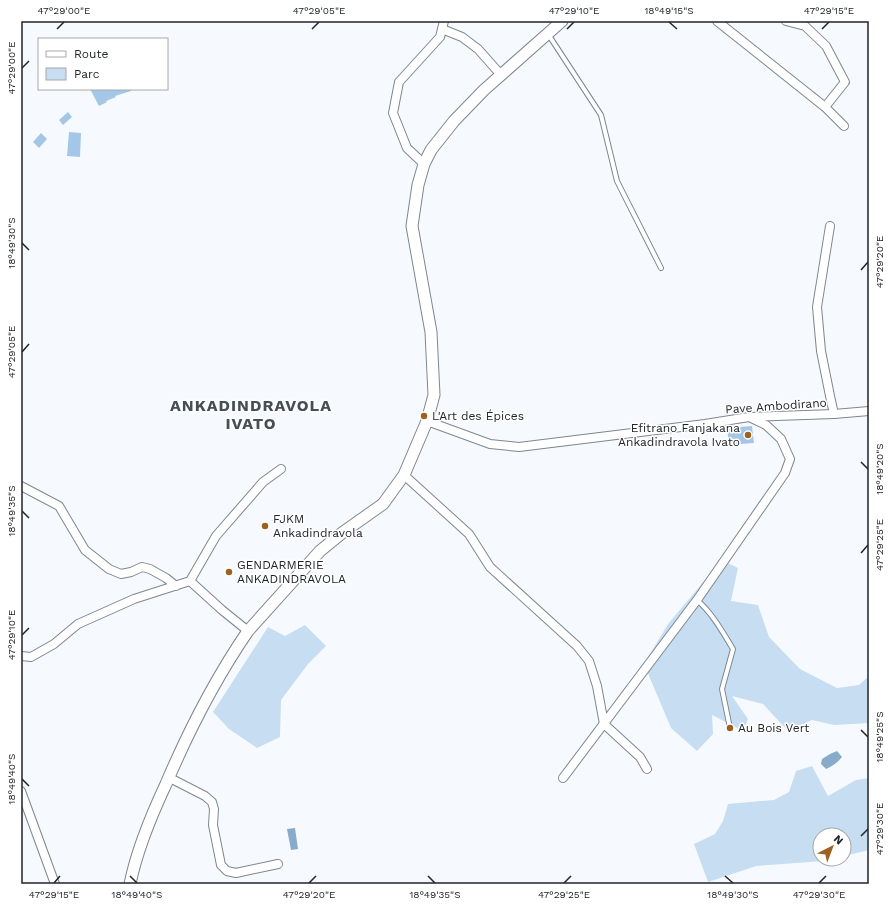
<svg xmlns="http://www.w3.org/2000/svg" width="890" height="905" font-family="'Work Sans',sans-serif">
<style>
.green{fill:#c6ddf2}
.water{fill:#88abca}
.building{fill:#a4c7e7}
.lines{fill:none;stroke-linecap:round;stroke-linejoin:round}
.lane-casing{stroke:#7d878f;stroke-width:6}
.street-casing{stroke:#7d878f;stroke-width:10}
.secondary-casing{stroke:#7d878f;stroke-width:13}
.lane{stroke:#fff;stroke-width:4}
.street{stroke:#fff;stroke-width:8}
.secondary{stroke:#fff;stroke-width:11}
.ticks{fill:none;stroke:#212529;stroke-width:1.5}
.poi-dot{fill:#9c6320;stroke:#fff;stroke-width:1.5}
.labels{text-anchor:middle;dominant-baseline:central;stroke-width:3;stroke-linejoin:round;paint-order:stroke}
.street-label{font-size:12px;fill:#212529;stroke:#fff}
.poi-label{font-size:12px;fill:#212529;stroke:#fff;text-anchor:start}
.district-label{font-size:16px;font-weight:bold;letter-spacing:1px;fill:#464e56;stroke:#fff}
.neatline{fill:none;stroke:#212529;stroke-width:1.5}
.ticks-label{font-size:10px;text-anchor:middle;fill:#212529}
</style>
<rect width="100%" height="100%" fill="#f6fafe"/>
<g class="green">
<path d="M 722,560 L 738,568 L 731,601 L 758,605 L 769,637 L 800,669 L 837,688 L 859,685 L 869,676 L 869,723 L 834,725 L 812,720 L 788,731 L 763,704 L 732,696 L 748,719 L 743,731 L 712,715 L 713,734 L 697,751 L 671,728 L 644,664 L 668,624 Z"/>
<path d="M 305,625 L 326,646 L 308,664 L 281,700 L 280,737 L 257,748 L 229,729 L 213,712 L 268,627 L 285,636 Z"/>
<path d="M 812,766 L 828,796 L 856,780 L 869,778 L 869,850 L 844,856 L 844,835 L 820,835 L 820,859 L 830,859 L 823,861 L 756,866 L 708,882 L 694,844 L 715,834 L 723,821 L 728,804 L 774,800 L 789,792 L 796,771 Z"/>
</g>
<g class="water">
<path d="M 837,751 L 842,757 C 838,762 833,766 826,769 L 821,764 L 822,759 L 830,754 Z"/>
<path d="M 295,828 L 298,849 L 291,850 L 287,829 Z"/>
</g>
<g class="building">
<path d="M 90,89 L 131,89 L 131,91 L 115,96 L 116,97 L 106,101 L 107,102 L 99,106 Z"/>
<path d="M 68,112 L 72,117 L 63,125 L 59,120 Z"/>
<path d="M 69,132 L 81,133 L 80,157 L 67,156 Z"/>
<path d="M 41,133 L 47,139 L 39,148 L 33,142 Z"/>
<path d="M 752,426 L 754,443 L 729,445 L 727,428 Z"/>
</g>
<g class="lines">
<defs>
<g id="lane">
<path d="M 548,34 L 601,115 L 617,181 L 661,268"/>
<path d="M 697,600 C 713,614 722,631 733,649 L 722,689 L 730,728"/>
</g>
<g id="street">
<path d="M 717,21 L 825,107 L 844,126"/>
<path d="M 786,21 L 805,26 L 826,46 L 845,82 L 825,107"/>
<path d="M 442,29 L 462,37 L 478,49 L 501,75"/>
<path d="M 424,164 L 407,148 L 393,113 L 399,82 L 440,37 L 444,21"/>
<path d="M 830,226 L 817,307 L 821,351 L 830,396 L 834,414"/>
<path d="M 427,421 L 490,444 L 519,447 L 705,424 L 749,417 L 834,414 L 869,411"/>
<path d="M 404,475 L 469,534 L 490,567 L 577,646 L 589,661 L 597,686 L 604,724 L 640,757 L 647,769"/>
<path d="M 21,486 L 59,506 L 85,550 L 109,569 L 121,574 L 131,572 L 142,567 L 150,569 L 166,578 L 176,586"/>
<path d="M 190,581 L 216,536 L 263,482 L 281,469"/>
<path d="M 21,656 L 31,657 L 54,644 L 78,624 L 134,599 L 190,581 L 222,610 L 248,631"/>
<path d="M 168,777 L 205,796 L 212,802 L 214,809 L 213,825 L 221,865 L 227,871 L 236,873 L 278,864"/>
<path d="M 563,778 L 697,600 L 785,473 L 790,459 L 781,439 L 766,425 L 749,417"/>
<path d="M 21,791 L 55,884"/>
</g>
<path id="secondary" d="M 130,884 C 137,849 151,816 166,784 C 189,730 215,679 248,631 L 320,551 L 342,533 L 383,504 L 404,475 L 427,421 L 434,395 L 431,332 L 412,226 L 418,185 L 424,164 L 431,150 L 454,121 L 484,90 L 562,21"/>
</defs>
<use href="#lane" class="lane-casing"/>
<use href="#street" class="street-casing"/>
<use href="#secondary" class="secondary-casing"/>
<use href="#lane" class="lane"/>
<use href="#street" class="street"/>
<use href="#secondary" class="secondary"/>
</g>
<path class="ticks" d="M 669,22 L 677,29M 57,29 L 64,22M 312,29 L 319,22M 567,29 L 574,22M 822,29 L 829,22M 22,68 L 29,61M 22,243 L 29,250M 861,270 L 868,262M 22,352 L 29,344M 861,462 L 868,469M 22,511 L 29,518M 861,553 L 868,545M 22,635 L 29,628M 861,730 L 868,737M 22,779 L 29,786M 861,836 L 868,829M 130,876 L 137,883M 428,876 L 435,883M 725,876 L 733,883M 54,883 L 60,876M 309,883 L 316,876M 564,883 L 571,876M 819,883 L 826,876"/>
<g class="poi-dot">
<circle cx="424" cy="416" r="4"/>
<circle cx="748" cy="435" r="4"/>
<circle cx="265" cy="526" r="4"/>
<circle cx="229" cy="572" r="4"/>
<circle cx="730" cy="728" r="4"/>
</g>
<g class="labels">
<g class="street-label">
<text transform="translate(776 406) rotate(-4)">Pave Ambodirano</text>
</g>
<g class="poi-label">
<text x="432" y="416">L'Art des Épices</text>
<text x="740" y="428" text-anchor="end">Efitrano Fanjakana<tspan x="740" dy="14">Ankadindravola Ivato</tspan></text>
<text x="273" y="519">FJKM<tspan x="273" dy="14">Ankadindravola</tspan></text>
<text x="237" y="565">GENDARMERIE<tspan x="237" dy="14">ANKADINDRAVOLA</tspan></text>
<text x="738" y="728">Au Bois Vert</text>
</g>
<g class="district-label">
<text x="251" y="405">ANKADINDRAVOLA<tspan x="251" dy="18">IVATO</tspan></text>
</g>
</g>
<rect width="890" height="905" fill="none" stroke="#ffffff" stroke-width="44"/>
<rect x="38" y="38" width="130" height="52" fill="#ffffff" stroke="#a6a8a9"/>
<rect x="46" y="51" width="20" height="6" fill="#ffffff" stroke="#a6a8a9"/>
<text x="74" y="58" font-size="12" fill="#212529">Route</text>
<rect x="46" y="68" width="20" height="12" fill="#c6ddf2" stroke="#a6a8a9"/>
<text x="74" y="78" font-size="12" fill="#212529">Parc</text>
<g transform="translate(832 847) rotate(42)"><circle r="19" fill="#ffffff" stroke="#a6a8a9"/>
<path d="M0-3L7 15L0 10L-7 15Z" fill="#9c6320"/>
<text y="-6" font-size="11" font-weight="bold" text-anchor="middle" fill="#212529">N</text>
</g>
<rect x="22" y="22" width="846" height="861" class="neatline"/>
<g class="ticks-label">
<text x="64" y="14">47°29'00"E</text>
<text x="319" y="14">47°29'05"E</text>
<text x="574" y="14">47°29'10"E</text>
<text x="669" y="14">18°49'15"S</text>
<text x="829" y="14">47°29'15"E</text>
<text transform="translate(11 68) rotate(-90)" y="4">47°29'00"E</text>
<text transform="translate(11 243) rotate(-90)" y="4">18°49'30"S</text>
<text transform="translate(879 262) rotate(-90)" y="4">47°29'20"E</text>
<text transform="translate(11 352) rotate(-90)" y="4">47°29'05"E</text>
<text transform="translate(879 469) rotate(-90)" y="4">18°49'20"S</text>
<text transform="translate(11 511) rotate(-90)" y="4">18°49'35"S</text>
<text transform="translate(879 545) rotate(-90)" y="4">47°29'25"E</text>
<text transform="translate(11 635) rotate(-90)" y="4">47°29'10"E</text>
<text transform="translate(879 737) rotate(-90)" y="4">18°49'25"S</text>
<text transform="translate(11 779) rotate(-90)" y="4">18°49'40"S</text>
<text transform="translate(879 829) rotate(-90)" y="4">47°29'30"E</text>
<text x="54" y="898">47°29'15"E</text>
<text x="137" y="898">18°49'40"S</text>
<text x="309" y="898">47°29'20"E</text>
<text x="435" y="898">18°49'35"S</text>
<text x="564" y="898">47°29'25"E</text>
<text x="733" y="898">18°49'30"S</text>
<text x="819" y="898">47°29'30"E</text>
</g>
</svg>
